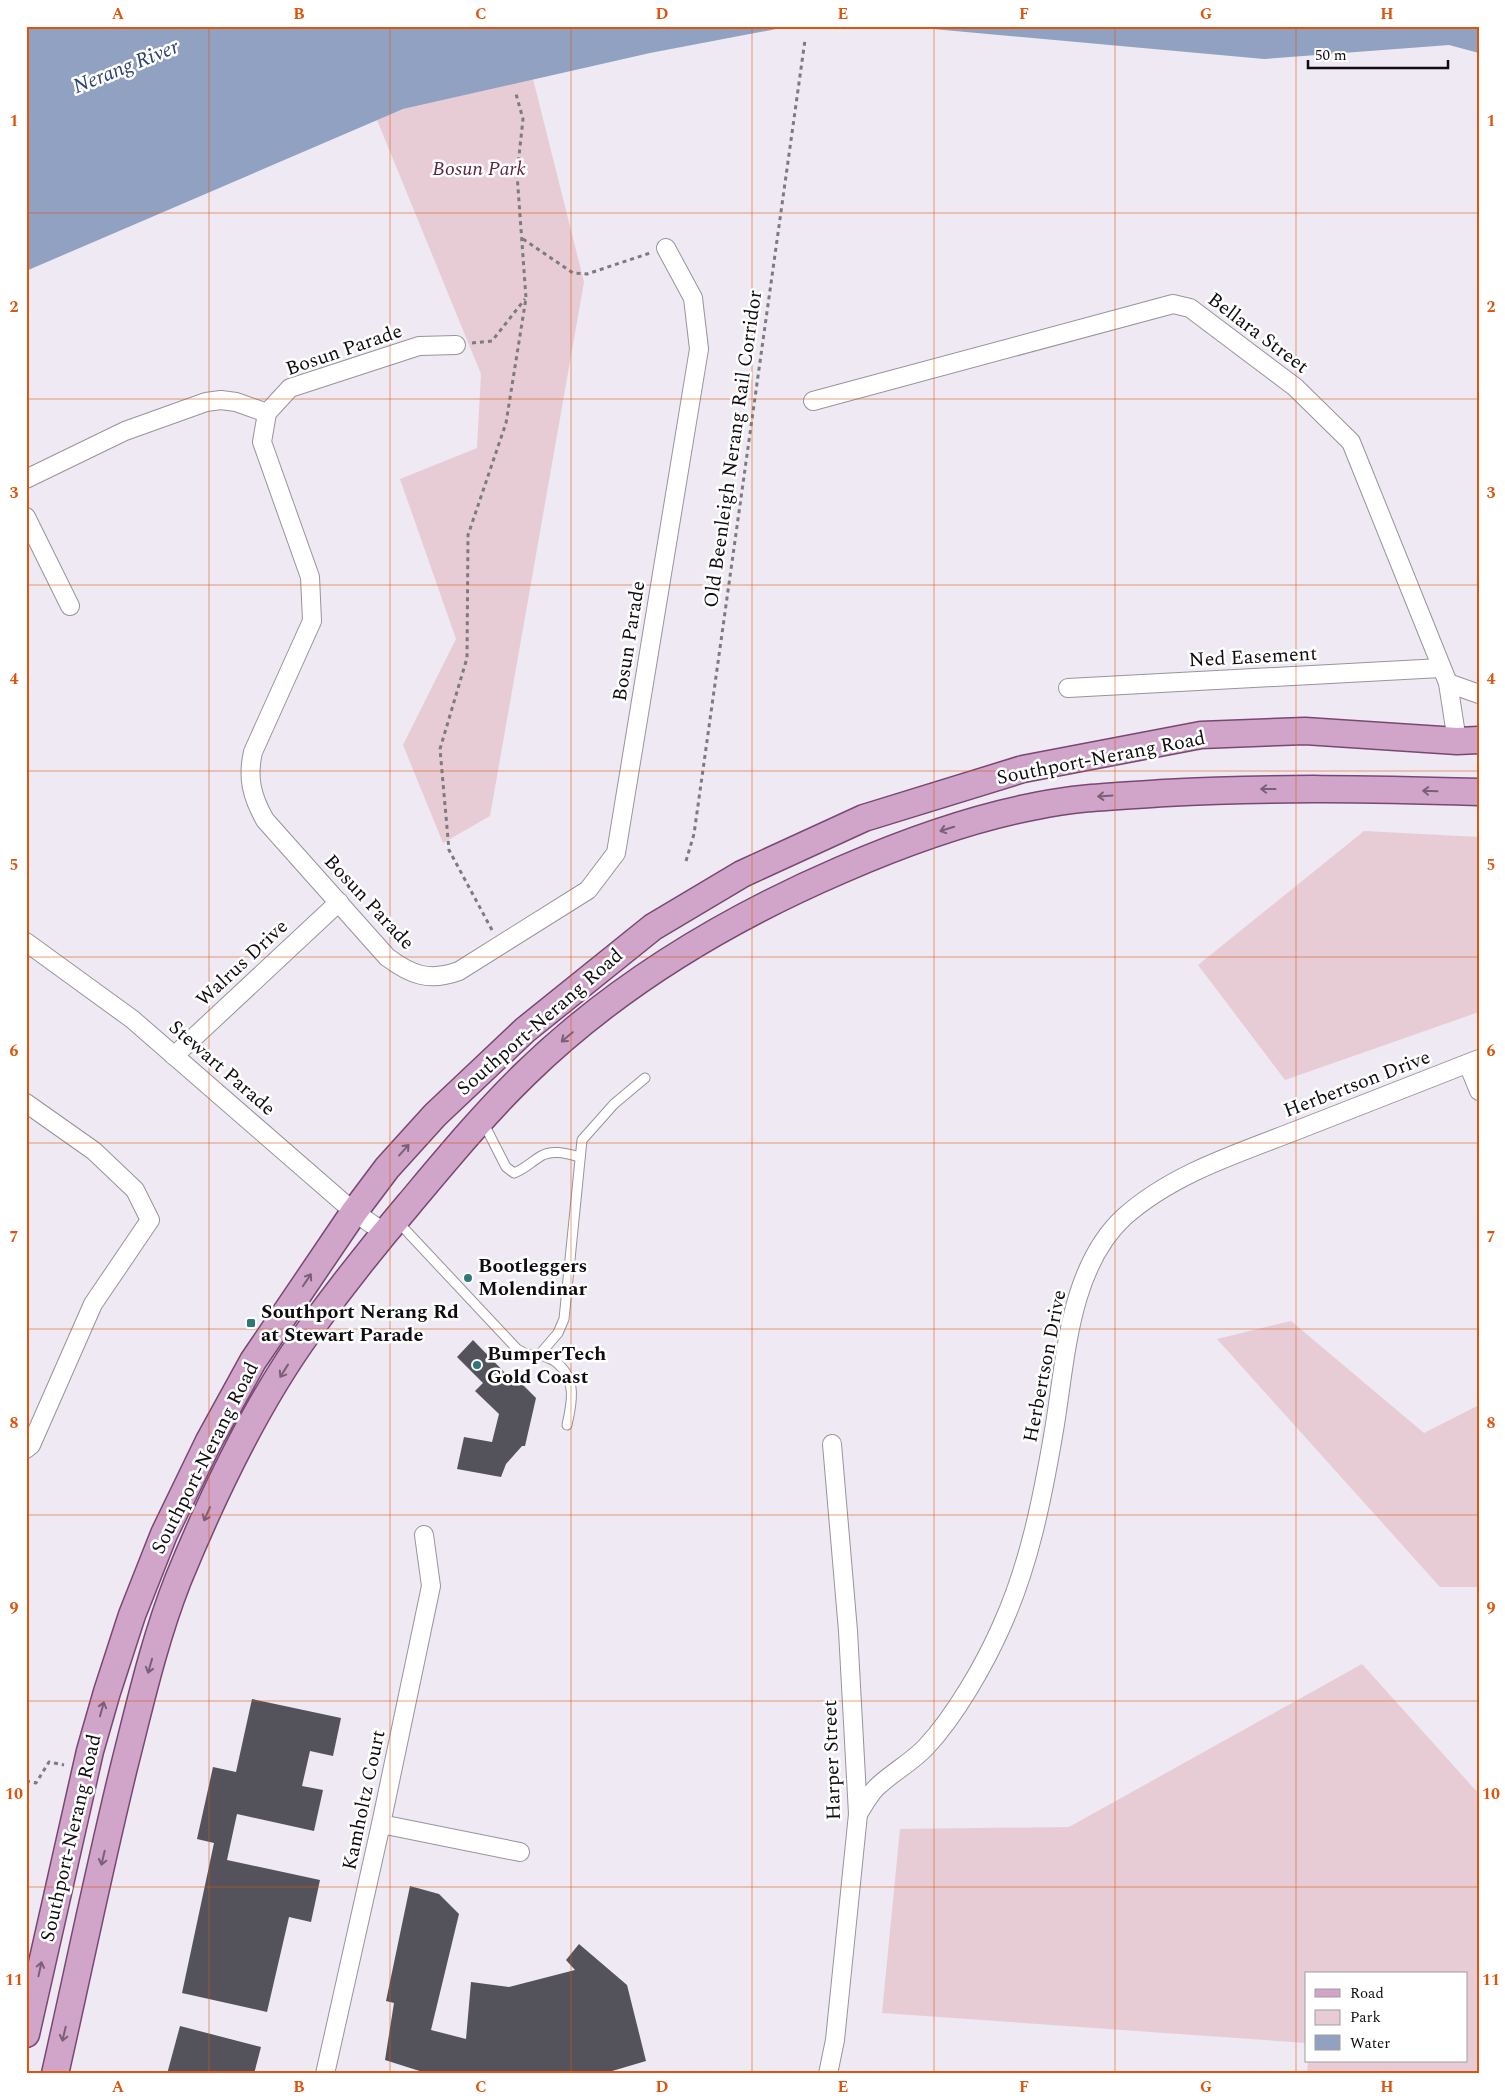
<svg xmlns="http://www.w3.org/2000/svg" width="1505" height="2100" font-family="Spectral,serif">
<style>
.green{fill:#e7ccd5}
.water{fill:#91a1c1}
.building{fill:#54535c}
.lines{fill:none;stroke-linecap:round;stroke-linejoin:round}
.service-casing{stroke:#98939c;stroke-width:11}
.minor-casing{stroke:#98939c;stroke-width:20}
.primary-casing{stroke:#794872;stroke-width:29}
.path{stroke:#7d7a80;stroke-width:3;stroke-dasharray:4 4;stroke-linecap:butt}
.service{stroke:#fff;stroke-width:9}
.minor{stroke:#fff;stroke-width:18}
.primary{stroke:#d1a4ca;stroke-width:26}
.oneway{stroke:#7a6076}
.grid{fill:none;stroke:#dd550c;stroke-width:1;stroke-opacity:0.55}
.poi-dot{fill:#2e7878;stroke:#fff;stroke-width:2}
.labels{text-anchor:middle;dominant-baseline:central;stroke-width:5;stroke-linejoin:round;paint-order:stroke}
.park-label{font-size:20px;font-style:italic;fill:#5b273d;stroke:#fff}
.street-label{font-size:20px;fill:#0f0d10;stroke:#fff}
.poi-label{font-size:20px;font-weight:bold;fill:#0f0d10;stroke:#fff;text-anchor:start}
.water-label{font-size:21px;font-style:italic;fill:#2d426f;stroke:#fff}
.neatline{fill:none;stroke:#dd550c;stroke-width:2}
.grid-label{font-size:16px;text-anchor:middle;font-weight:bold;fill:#dd550c}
</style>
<rect width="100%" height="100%" fill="#eee9f3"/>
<g class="green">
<path d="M 533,79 L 584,282 L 490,816 L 443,843 L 403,745 L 456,639 L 400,479 L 477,448 L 481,374 L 377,120 L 403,109 Z"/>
<path d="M 1364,831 L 1479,837 L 1479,1012 L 1285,1080 L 1198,965 Z"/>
<path d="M 1291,1321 L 1424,1433 L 1479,1405 L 1479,1587 L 1440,1587 L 1217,1339 Z"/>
<path d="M 1362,1664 L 1479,1794 L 1479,2074 L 1307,2074 L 1308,2061 L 1466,2061 L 1466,1974 L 1306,1974 L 1306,2043 L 882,2013 L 900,1829 L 1069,1827 Z"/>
</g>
<g class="water">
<path d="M 26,26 L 792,26 L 650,53 L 403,109 L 26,271 Z"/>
<path d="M 900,26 L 1479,26 L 1479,53 L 1449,45 L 1264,59 Z"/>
</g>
<g class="building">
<path d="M 473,1340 L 514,1382 L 517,1379 L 536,1398 L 525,1446 L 522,1446 L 506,1464 L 501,1477 L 457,1469 L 464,1437 L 492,1442 L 499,1414 L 475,1391 L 483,1383 L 457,1357 Z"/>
<path d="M 252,1699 L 341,1718 L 333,1756 L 310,1751 L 302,1786 L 323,1790 L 314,1831 L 237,1814 L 227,1860 L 320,1880 L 311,1922 L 289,1917 L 267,2012 L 182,1993 L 214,1843 L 197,1839 L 213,1767 L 236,1772 Z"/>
<path d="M 410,1886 L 439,1894 L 459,1914 L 431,2030 L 466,2039 L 471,1982 L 509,1987 L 575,1970 L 566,1960 L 579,1944 L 627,1985 L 646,2061 L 602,2074 L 429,2074 L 385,2060 L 394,2003 L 386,2001 Z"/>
<path d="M 180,2026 L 261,2047 L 254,2074 L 167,2074 Z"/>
</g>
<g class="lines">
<defs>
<g id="service">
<path d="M 483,1122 L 506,1167 L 514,1173 C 525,1169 531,1162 541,1156 C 553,1149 568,1154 580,1157"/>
<path d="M 398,1222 L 517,1349 L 528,1355 L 540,1354 L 558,1333 L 564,1319 L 582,1140 L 614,1104 L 645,1078"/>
<path d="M 540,1354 C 545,1357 553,1359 557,1363 C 577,1379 572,1403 567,1425"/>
</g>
<g id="minor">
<path d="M 456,345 L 419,346 L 290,388 L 267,413 L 262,442 L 310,577 L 312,621 L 253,752 C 247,778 252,797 265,820 L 387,957 C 411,975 429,982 459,971 L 588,890 L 616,853 L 699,349 L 693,298 L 666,248"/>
<path d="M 813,401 L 1173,304 L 1190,308 L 1295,387 L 1351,442 L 1448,683 L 1457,741"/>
<path d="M 26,479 L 125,431 L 206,402 L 221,400 L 236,402 L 267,413"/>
<path d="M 26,517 L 70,606"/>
<path d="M 1448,683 L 1479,694"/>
<path d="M 1068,688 L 1441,668"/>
<path d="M 26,942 L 132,1019 L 354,1212 L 385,1233"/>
<path d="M 174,1056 L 339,902"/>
<path d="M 1468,1064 L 1479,1091"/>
<path d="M 26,1103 L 94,1151 L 135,1190 L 150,1220 L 93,1304 L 31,1445 L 26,1449"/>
<path d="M 858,1814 C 864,1805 869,1795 876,1788 C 891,1773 911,1763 926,1747 C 955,1716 985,1664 1002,1625 C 1029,1565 1042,1500 1053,1436 C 1066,1364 1067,1270 1124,1217 C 1172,1174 1236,1154 1295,1131 C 1356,1107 1417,1083 1479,1059"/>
<path d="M 381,1824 L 520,1852"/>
<path d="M 325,2074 L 381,1824 L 431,1586 L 424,1535"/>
<path d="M 828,2074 L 835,2040 L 858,1814 L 848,1631 L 832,1444"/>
</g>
<g id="primary">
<path d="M 26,2034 L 90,1751 L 107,1692 L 132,1615 L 164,1534 L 209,1441 L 253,1361 L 354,1212 L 387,1168 L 435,1115 L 525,1030 L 653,927 L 742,874 L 864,818 L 1023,769 L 1201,735 L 1305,731 L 1457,741 L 1479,740"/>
<path d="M 55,2074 C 78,1972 99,1869 124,1767 C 140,1704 154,1641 178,1580 C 212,1497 256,1404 309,1331 C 340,1288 374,1245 409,1204 C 446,1160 483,1115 524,1075 C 615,986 725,920 841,870 C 903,843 968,819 1036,806 C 1078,797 1122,796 1165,793 C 1270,787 1374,789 1479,792"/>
</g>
</defs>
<use href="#service" class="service-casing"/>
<use href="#minor" class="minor-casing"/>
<use href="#primary" class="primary-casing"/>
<g class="path">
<path d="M 523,239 L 573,273 L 587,274 L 650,253"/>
<path d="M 472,343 L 492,341 L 525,299"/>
<path d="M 686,861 L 694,834 L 805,40"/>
<path d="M 492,930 L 449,850 L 440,749 L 467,658 L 468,535 L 506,423 L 526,298 L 517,174 L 523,119 L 516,94"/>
<path d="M 26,1781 L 36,1783 L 49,1762 L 64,1765"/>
</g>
<use href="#service" class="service"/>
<use href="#minor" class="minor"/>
<use href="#primary" class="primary"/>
</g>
<defs><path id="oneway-shaft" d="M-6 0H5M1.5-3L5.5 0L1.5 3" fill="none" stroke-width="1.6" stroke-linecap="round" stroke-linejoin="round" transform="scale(1.25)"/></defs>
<g class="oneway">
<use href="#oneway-shaft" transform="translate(1268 789) rotate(-180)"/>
<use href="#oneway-shaft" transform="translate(1430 791) rotate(-178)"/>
<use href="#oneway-shaft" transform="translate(1105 796) rotate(176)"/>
<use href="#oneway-shaft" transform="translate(947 829) rotate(163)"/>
<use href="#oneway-shaft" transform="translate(567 1037) rotate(140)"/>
<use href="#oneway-shaft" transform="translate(404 1150) rotate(-48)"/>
<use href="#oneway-shaft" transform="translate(307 1280) rotate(-56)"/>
<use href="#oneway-shaft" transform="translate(284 1371) rotate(122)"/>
<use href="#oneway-shaft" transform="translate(207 1514) rotate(114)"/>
<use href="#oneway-shaft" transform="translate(150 1666) rotate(106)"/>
<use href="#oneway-shaft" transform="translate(102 1709) rotate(-74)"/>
<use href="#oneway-shaft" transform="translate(103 1858) rotate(103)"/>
<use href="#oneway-shaft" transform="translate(40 1969) rotate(-78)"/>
<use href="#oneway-shaft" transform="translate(64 2034) rotate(103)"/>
</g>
<path class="grid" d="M 209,26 L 209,2074M 390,26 L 390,2074M 571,26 L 571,2074M 752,26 L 752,2074M 934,26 L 934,2074M 1115,26 L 1115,2074M 1296,26 L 1296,2074M 26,213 L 1479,213M 26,399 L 1479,399M 26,585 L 1479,585M 26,771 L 1479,771M 26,957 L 1479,957M 26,1143 L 1479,1143M 26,1329 L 1479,1329M 26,1515 L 1479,1515M 26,1701 L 1479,1701M 26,1887 L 1479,1887"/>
<g class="poi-dot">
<circle cx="468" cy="1278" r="5"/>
<rect x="246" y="1318" width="10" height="10" rx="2.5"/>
<circle cx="477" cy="1365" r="5"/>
</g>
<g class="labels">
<g class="park-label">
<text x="479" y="169">Bosun Park</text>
</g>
<g class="street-label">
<text transform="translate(1258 333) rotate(37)">Bellara Street</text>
<text transform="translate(344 350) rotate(-19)">Bosun Parade</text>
<text transform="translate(733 449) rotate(-82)">Old Beenleigh Nerang Rail Corridor</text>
<text transform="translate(629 641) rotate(-81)">Bosun Parade</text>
<text transform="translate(1253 657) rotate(-3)">Ned Easement</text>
<text transform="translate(1101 758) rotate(-11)">Southport-Nerang Road</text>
<text transform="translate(369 902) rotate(47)">Bosun Parade</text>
<text transform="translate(242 963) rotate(-43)">Walrus Drive</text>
<text transform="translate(540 1022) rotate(-41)">Southport-Nerang Road</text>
<text transform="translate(222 1068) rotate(41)">Stewart Parade</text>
<text transform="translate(1357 1084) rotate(-21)">Herbertson Drive</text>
<text transform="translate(1045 1366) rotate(-79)">Herbertson Drive</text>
<text transform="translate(205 1458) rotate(-63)">Southport-Nerang Road</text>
<text transform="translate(832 1760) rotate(-92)">Harper Street</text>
<text transform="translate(364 1800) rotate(-78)">Kamholtz Court</text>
<text transform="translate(71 1838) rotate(-77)">Southport-Nerang Road</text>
</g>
<g class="poi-label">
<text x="478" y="1266">Bootleggers<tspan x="478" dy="23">Molendinar</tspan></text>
<text x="261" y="1312">Southport Nerang Rd<tspan x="261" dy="23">at Stewart Parade</tspan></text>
<text x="487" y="1354">BumperTech<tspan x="487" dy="23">Gold Coast</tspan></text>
</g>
<g class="water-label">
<text transform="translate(126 67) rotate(-22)">Nerang River</text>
</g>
</g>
<rect width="1505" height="2100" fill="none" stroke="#ffffff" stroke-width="55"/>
<rect x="1305" y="1972" width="162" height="90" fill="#ffffff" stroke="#9f9e9f"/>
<rect x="1315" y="1989" width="25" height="8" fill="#d1a4ca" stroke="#9f9e9f"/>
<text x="1350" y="1998" font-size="15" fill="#0f0d10">Road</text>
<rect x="1315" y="2010" width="25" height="15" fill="#e7ccd5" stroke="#9f9e9f"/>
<text x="1350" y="2022" font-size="15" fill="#0f0d10">Park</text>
<rect x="1315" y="2035" width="25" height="15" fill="#91a1c1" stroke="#9f9e9f"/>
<text x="1350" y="2048" font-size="15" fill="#0f0d10">Water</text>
<path d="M1308 60v8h140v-8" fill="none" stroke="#0f0d10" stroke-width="2.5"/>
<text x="1315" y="60" font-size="15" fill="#0f0d10" stroke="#ffffff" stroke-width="4" paint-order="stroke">50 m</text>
<rect x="28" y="28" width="1450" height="2044" class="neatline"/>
<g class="grid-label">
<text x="118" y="19">A</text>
<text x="299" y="19">B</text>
<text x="481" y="19">C</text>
<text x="662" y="19">D</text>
<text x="843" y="19">E</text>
<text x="1024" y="19">F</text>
<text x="1206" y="19">G</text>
<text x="1387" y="19">H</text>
<text x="14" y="126">1</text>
<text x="1491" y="126">1</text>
<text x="14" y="312">2</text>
<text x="1491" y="312">2</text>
<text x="14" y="498">3</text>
<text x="1491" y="498">3</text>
<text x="14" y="684">4</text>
<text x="1491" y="684">4</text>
<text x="14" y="870">5</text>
<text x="1491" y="870">5</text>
<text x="14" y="1056">6</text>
<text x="1491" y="1056">6</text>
<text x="14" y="1242">7</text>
<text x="1491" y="1242">7</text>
<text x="14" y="1428">8</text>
<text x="1491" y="1428">8</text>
<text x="14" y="1613">9</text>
<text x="1491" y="1613">9</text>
<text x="14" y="1799">10</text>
<text x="1491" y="1799">10</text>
<text x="14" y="1985">11</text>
<text x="1491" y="1985">11</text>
<text x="118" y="2092">A</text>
<text x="299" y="2092">B</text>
<text x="481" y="2092">C</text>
<text x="662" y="2092">D</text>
<text x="843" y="2092">E</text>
<text x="1024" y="2092">F</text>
<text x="1206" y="2092">G</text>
<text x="1387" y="2092">H</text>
</g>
</svg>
